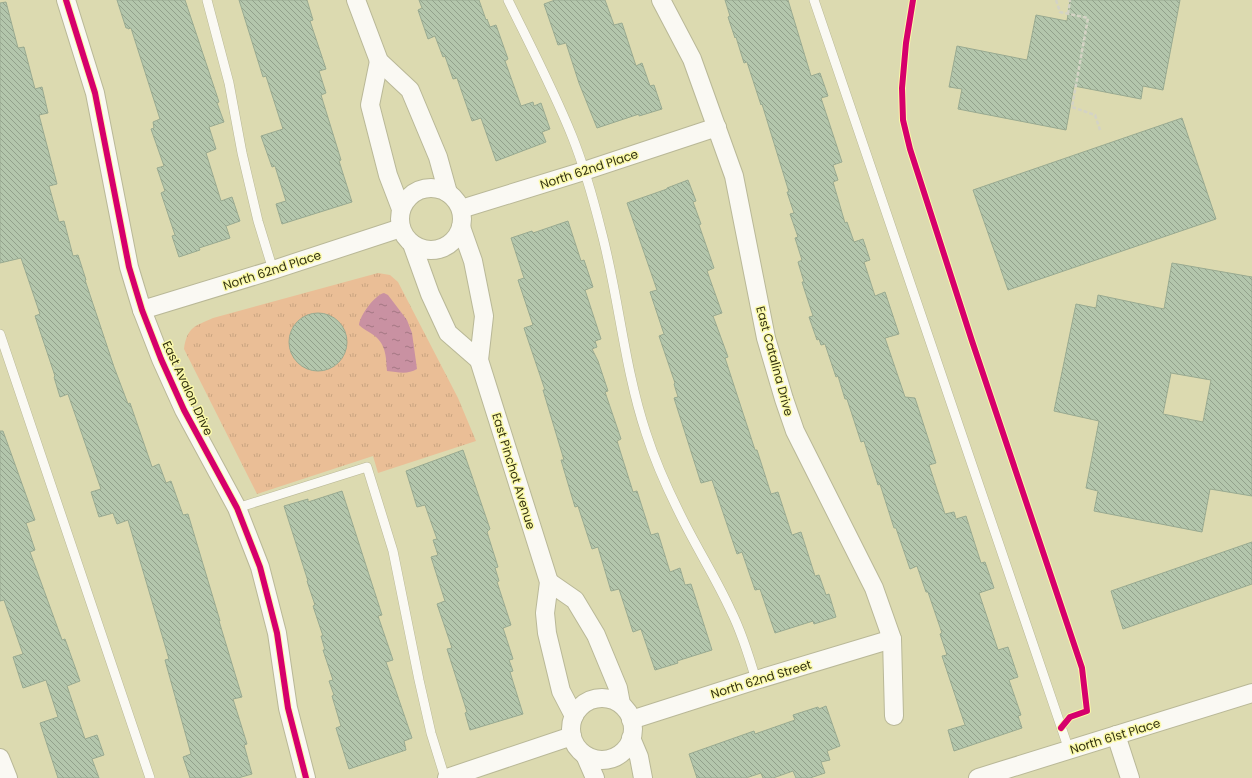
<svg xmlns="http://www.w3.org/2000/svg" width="1252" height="778" font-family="Poppins,sans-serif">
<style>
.grass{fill:url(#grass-tufts)}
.water{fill:url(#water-ripples)}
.building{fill:url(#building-back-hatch);stroke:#99aa91;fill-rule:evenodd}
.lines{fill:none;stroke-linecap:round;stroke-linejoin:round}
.lane-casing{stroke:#b9b897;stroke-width:10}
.street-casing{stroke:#b9b897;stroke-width:20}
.path{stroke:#d4d3c5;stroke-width:2.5;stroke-dasharray:4 2;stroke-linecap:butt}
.lane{stroke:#faf9f3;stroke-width:9}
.street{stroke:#faf9f3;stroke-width:18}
.cycleway-casing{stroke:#fbfaaa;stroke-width:8}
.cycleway{stroke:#d6006c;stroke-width:6}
.labels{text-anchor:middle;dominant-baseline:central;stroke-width:3;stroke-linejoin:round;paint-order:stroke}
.street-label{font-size:12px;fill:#333211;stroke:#fbfaaa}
</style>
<defs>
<pattern id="grass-tufts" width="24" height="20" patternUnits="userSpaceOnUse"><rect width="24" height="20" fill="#eabe96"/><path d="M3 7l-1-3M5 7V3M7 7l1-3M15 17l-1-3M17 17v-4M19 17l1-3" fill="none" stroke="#c9a480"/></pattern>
<pattern id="water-ripples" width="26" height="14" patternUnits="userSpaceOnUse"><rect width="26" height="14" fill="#c991a2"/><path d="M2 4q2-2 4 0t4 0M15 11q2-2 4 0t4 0" fill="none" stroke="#a47783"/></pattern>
<pattern id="building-back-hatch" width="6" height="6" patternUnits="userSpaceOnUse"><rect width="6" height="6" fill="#b3c6ac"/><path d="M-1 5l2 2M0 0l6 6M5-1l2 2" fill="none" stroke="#92a18b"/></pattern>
</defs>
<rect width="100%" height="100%" fill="#dcdab0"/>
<path class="grass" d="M 378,273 L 390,275 L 398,282 L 458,398 L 476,441 L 378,473 L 373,456 L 257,494 L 184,349 C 187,327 195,326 213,318 Z"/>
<path class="water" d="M 384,293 L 388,295 L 407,320 L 412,333 L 417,369 C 407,375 398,372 387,371 C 386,356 386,343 372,334 C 368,331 363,329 359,325 C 360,315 375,295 384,293 Z"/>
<g class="building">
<path d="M 117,0 L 185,0 L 219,102 L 217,103 L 224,122 L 209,127 L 216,149 L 206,153 L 221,201 L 232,197 L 240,221 L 226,226 L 230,238 L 199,248 L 200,250 L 179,257 L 172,236 L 175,235 L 161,193 L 165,191 L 157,168 L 164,166 L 151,129 L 154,128 L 153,122 L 160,119 L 131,28 L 128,29 L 128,28 L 126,28 Z"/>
<path d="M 239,0 L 307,0 L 313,20 L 310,21 L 326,69 L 319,71 L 326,93 L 321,95 L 341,160 L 339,161 L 352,202 L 282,224 L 276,204 L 286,201 L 275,166 L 272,167 L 261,136 L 283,129 L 266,76 L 263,77 Z"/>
<path d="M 419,0 L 479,0 L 486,20 L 487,19 L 490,27 L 496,25 L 508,59 L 505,61 L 521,106 L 533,102 L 534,106 L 541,103 L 550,129 L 542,132 L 546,142 L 496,161 L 481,118 L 472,121 L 457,78 L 453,79 L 445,56 L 443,57 L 435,36 L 428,39 L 418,10 L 422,8 Z"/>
<path d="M 555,0 L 605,0 L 614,25 L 622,23 L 636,66 L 642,63 L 650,86 L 654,85 L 662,109 L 639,116 L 639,114 L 597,128 L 579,83 L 566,43 L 558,45 L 544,4 Z"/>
<path d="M 725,0 L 788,0 L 811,76 L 820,73 L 828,96 L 821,98 L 842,162 L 833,165 L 838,180 L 833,182 L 845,223 L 847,222 L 854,242 L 863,239 L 870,260 L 864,262 L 875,296 L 885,292 L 899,334 L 885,338 L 905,397 L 915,398 L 936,463 L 929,465 L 945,514 L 954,512 L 956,519 L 966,516 L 981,563 L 985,562 L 994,588 L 979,593 L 998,650 L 1008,647 L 1018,677 L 1009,680 L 1021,715 L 1018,716 L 1022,728 L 954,751 L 948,730 L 965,725 L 942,656 L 947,655 L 940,634 L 942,633 L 928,592 L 926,592 L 917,566 L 910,569 L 896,528 L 894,528 L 880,484 L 878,485 L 864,441 L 861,442 L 847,399 L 845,399 L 838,376 L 836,377 L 825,344 L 821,345 L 819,339 L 817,340 L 809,317 L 813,316 L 802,282 L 804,282 L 798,262 L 802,260 L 795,238 L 798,237 L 790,214 L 794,213 L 787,192 L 789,192 L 762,104 L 761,105 L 747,62 L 744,63 L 736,37 L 735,38 L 728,17 L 730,16 Z"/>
<path d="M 1070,0 L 1180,0 L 1163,90 L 1143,86 L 1141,99 L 1074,86 L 1066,130 L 958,109 L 962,89 L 949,87 L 957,46 L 1027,60 L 1036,15 L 1067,21 Z"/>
<path d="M 6,2 L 18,48 L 24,47 L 35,89 L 42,87 L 48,113 L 39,115 L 57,184 L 49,186 L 59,222 L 64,221 L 73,256 L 78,255 L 86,280 L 85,280 L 114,367 L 128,404 L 130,403 L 152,467 L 159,464 L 166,483 L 171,481 L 183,515 L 188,514 L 220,621 L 219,621 L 242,697 L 233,699 L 247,744 L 244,745 L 252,774 L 238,778 L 190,778 L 183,757 L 191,754 L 165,660 L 169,659 L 128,520 L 117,524 L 113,513 L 99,517 L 91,492 L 101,489 L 68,394 L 60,397 L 54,377 L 55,376 L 35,316 L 40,314 L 21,258 L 0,263 L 0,3 Z"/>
<path d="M 1182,118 L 1216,219 L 1008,290 L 973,190 Z"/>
<path d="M 688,180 L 696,201 L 693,202 L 701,224 L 699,225 L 714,268 L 707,271 L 722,313 L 713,316 L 728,357 L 725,358 L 755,450 L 757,450 L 771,494 L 778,492 L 792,535 L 801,532 L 815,576 L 819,575 L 826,595 L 829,594 L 836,617 L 814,624 L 813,621 L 775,633 L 760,589 L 755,590 L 742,552 L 737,554 L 712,480 L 701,483 L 674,398 L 678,397 L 674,384 L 675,383 L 659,336 L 664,334 L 650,292 L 657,290 L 627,203 L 667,189 L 667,188 Z"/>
<path d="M 568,221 L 581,261 L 584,260 L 593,287 L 585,290 L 601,339 L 595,341 L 597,347 L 592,349 L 598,361 L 608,391 L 605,392 L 621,439 L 617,441 L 633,492 L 637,491 L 651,535 L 658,533 L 670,572 L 680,568 L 685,585 L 691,584 L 712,650 L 677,661 L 678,663 L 655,670 L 641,629 L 633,632 L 619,589 L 611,591 L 598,547 L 592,549 L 578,506 L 575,507 L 561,460 L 564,460 L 543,390 L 545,390 L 524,328 L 533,325 L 518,280 L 524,278 L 511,238 L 532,231 L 533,233 Z"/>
<path d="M 1172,263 L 1252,277 L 1252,496 L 1210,489 L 1202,532 L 1094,511 L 1098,491 L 1086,488 L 1099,421 L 1054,411 L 1076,304 L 1096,308 L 1098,295 L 1164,309 ZM 1171,373 L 1211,380 L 1203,422 L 1163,414 Z"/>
<circle cx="318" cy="342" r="29"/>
<path d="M 0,431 L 3,431 L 35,520 L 26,523 L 35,550 L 30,552 L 62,640 L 65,639 L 80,681 L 67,686 L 85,739 L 97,735 L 104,755 L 92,759 L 99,778 L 58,778 L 40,723 L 58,717 L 46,680 L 23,688 L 13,657 L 23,654 L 4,600 L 0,601 Z"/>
<path d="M 463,450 L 490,529 L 487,532 L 498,567 L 495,568 L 499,581 L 497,582 L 511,625 L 503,628 L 513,659 L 509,660 L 513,671 L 510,672 L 523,714 L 470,730 L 465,713 L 467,712 L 447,649 L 452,648 L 437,604 L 445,601 L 431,557 L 438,555 L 433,540 L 437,539 L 425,505 L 417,507 L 406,471 Z"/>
<path d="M 342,491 L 382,615 L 378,616 L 393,660 L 386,662 L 412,738 L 404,741 L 406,750 L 349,769 L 336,728 L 341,726 L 332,696 L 334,695 L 329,681 L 333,680 L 323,650 L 325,650 L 321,636 L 323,636 L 313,606 L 315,605 L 307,581 L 308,581 L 284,506 L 308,499 L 308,502 Z"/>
<path d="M 1252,542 L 1252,584 L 1123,629 L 1111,591 Z"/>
<path d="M 826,706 L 840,746 L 827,751 L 830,760 L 821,762 L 825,773 L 810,778 L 796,778 L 793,771 L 773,778 L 763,778 L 761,773 L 746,778 L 697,778 L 689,754 L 754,731 L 755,734 L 795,720 L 793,715 L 818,707 L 819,709 Z"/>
</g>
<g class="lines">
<defs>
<g id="lane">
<path d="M 207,0 L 229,83 L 242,153 L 258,221 L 273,270"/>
<path d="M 508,0 C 530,45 553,89 572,136 C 584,166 593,198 601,230 C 619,297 624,367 646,433 C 655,461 667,488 680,514 C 696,547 716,578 731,611 C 742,633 749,656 756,680"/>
<path d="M 814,0 L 1069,750"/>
<path d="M 0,334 L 150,778"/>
<path d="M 237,508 L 367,467 L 393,551 L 419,680 L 431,733 L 445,778"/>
</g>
<g id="street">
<path d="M 66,0 L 95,93 L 129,267 L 142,310 L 161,359 L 184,410 L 237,508 L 260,567 L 277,633 L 288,708 L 306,778"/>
<path d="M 356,0 L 379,61 L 410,90 L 438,157 L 448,193"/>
<path d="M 661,0 L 692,59 L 734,176 L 766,338 L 784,399 L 795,431 L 874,588 L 892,639 L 894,716"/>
<path d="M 379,61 L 370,105 L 388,175 L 401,209"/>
<circle cx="431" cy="219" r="31"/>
<path d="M 461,209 L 584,171 L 717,127"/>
<path d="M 461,227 L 473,261 L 484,316 L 479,360 L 549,582 L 545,613 L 547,633 L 561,691 L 574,716"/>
<path d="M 412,244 L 430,294 L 448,333 L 479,360"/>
<path d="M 142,310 L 273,270 L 401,228"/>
<path d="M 549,582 L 575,600 L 596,635 L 618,688 L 621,704"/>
<circle cx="602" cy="729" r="31"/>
<path d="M 631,720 L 756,680 L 892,639"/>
<path d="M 1116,735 L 1130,778"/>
<path d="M 631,738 L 639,757 L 643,778"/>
<path d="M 585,755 L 595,778"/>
<path d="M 0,758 L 8,778"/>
<path d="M 447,778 L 572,736"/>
<path d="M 978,778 L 1252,693"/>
</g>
</defs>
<use href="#lane" class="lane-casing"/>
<use href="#street" class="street-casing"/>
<g class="path">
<path d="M 1056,0 L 1060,12 L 1088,18 L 1072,107 L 1095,115 L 1100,130"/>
<path d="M 1068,14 L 1070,0"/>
</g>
<use href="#lane" class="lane"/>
<use href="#street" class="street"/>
<defs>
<g id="cycleway">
<path d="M 66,0 L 95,93 L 129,267 L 142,310 L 161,359 L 184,410 L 237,508 L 260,567 L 277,633 L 288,708 L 306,778"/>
<path d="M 913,0 L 906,43 L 902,88 L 903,120 L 910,149 L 972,341 L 1082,668 L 1087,711 L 1070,717 L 1061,728"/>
</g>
</defs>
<use href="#cycleway" class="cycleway-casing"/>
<use href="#cycleway" class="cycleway"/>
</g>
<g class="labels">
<g class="street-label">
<text transform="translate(589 169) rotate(-18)">North 62nd Place</text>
<text transform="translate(272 270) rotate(-18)">North 62nd Place</text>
<text transform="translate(775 361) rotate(75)">East Catalina Drive</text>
<text transform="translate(188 388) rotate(65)">East Avalon Drive</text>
<text transform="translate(514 471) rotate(73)">East Pinchot Avenue</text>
<text transform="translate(761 679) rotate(-17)">North 62nd Street</text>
<text transform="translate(1115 736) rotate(-17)">North 61st Place</text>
</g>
</g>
</svg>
